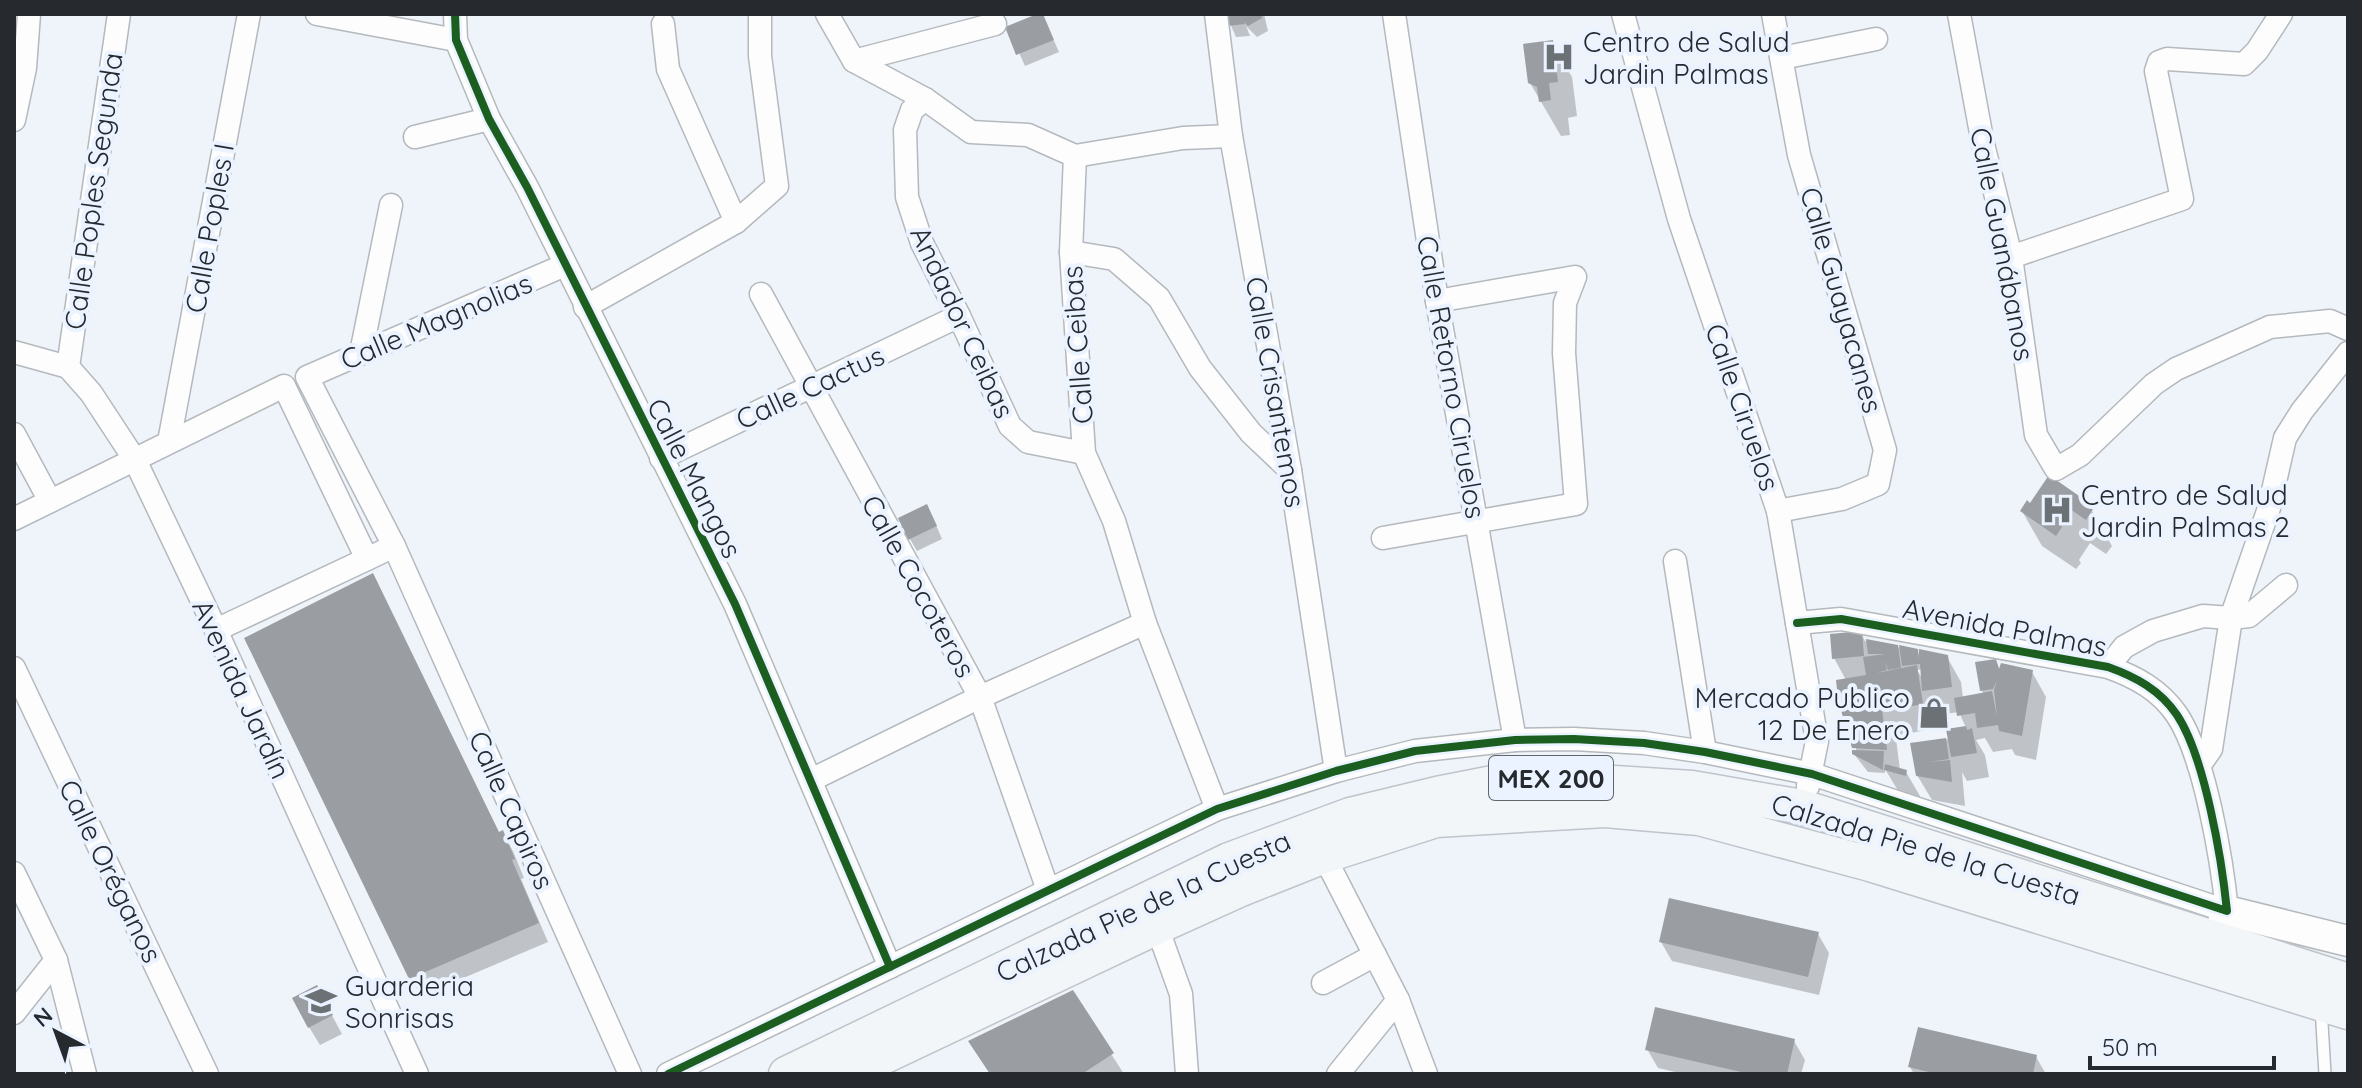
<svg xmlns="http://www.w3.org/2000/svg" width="2362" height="1088" font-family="Quicksand,sans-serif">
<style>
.shadow{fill:#0003;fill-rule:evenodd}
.building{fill:#9a9ea3}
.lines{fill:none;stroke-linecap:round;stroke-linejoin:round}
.service-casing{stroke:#b4b9be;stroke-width:14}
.minor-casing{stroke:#b4b9be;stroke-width:25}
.secondary-casing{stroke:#b4b9be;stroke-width:33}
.primary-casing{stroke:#bec4cb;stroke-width:37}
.service{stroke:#fdfdfe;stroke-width:11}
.minor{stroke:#fdfdfe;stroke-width:22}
.secondary{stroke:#fdfdfe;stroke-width:30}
.primary{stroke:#f3f6f8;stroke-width:34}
.cycleway-casing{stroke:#eaf3ff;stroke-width:13}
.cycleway{stroke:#1b5e20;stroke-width:8}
.labels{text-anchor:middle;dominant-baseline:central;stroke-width:8;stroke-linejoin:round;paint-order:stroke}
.shield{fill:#eaf3ff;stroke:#61666d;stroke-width:2}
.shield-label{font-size:26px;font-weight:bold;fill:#262a2f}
.poi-label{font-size:28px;fill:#262a2f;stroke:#eaf3ff;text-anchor:start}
.street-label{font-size:28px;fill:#262a2f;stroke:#eaf3ff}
</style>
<rect width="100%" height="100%" fill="#eff4fa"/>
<g class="shadow">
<path d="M 1042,14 L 1059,52 L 1025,66 L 1008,28 Z"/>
<path d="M 1226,14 L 1264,14 L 1268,31 L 1257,37 L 1246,26 L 1250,36 L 1236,37 Z"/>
<path d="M 1552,42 L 1572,77 L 1577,116 L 1568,118 L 1570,135 L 1561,136 L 1530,83 Z"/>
<path d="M 2080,499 L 2092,511 L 2112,546 L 2106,554 L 2090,543 L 2079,560 L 2081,563 L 2076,569 L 2042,546 L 2022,511 L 2031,505 Z"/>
<path d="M 933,518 L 942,539 L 917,551 L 910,539 Z"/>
<path d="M 1861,633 L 1865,641 L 1917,651 L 1922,660 L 1947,657 L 1961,682 L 1963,698 L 1984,695 L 1982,691 L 1995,661 L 2001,671 L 2032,672 L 2046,697 L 2036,760 L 2015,755 L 2012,749 L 1993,752 L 1985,738 L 1976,740 L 1985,755 L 1989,777 L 1967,781 L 1962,772 L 1965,806 L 1932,800 L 1917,775 L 1912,745 L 1949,739 L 1966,728 L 1959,712 L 1938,715 L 1933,705 L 1936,728 L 1901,735 L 1894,723 L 1900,770 L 1906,772 L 1920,796 L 1919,799 L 1900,794 L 1885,769 L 1885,773 L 1868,772 L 1854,754 L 1857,752 L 1841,702 L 1846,680 L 1834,658 ZM 1923,669 L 1924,681 L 1917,670 Z"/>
<path d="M 502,833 L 513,851 L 524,878 L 521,879 L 548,942 L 421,996 L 411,978 Z"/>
<path d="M 1818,934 L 1829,953 L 1819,995 L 1672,961 L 1661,942 Z"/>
<path d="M 1072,993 L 1124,1074 L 990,1074 L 971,1042 Z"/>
<path d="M 327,1006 L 342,1034 L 320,1045 L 309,1027 Z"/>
<path d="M 1794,1041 L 1805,1060 L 1801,1074 L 1684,1074 L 1658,1068 L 1647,1049 Z"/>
<path d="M 2036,1057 L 2046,1074 L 1914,1074 L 1910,1067 Z"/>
</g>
<g class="building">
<path d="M 1037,14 L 1043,14 L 1054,40 L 1016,55 L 1005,27 Z"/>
<path d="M 1224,14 L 1261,14 L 1262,18 L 1248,26 L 1243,21 L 1245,24 L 1227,26 Z"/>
<path d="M 1553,40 L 1558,82 L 1549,83 L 1551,100 L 1539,102 L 1537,87 L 1528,83 L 1523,44 Z"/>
<path d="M 2049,475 L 2082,498 L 2080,500 L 2093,509 L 2086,520 L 2070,509 L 2059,525 L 2062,527 L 2056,536 L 2020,511 L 2027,500 L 2030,503 Z"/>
<path d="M 927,504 L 937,526 L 908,540 L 898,518 Z"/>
<path d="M 373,573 L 499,832 L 503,830 L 515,859 L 512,860 L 539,923 L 409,979 L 244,638 Z"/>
<path d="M 1862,631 L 1864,656 L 1832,659 L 1830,634 Z"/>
<path d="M 1866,639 L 1898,645 L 1901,668 L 1888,670 L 1885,661 L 1887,670 L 1877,673 L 1917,665 L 1923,704 L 1907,707 L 1904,698 L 1906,707 L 1885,711 L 1881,692 L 1845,698 L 1880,693 L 1887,750 L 1852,748 L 1838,700 L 1836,680 L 1866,675 L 1863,657 L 1885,654 L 1868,654 Z"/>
<path d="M 1899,645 L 1918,649 L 1919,660 L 1919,649 L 1948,655 L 1952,687 L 1922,691 L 1920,664 L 1902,666 Z"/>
<path d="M 1996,659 L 1999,669 L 2001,663 L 2033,670 L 2022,736 L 1999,731 L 1998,725 L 1977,728 L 1975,713 L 1957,716 L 1954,698 L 1992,691 L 1997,717 L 1994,690 L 1997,680 L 1993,689 L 1980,691 L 1975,662 Z"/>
<path d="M 1966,726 L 1967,730 L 1972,728 L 1977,753 L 1951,757 L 1946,729 Z"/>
<path d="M 1946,738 L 1949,759 L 1929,762 L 1950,760 L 1952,782 L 1916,776 L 1910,743 Z"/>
<path d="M 1852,750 L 1884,751 L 1883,770 L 1852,754 Z"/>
<path d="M 1885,764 L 1907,770 L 1906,776 L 1884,770 Z"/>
<path d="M 1669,898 L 1819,932 L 1808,977 L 1659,942 Z"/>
<path d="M 317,985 L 333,1015 L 308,1028 L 292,998 Z"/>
<path d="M 1073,990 L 1114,1053 L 1082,1074 L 990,1074 L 968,1041 Z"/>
<path d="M 1655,1007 L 1795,1039 L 1787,1074 L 1750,1074 L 1645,1050 Z"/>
<path d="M 1918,1027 L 2037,1055 L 2033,1074 L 1937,1074 L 1908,1067 Z"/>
</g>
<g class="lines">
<defs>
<path id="service" d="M 2321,1007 L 2325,1074"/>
<g id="minor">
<path d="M 317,14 L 456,40"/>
<path d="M 455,14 L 456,40 L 489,119 L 527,187 L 735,604 L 890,967"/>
<path d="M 827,14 L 854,61 L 925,99 L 971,132 L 1028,135 L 1075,156"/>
<path d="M 1216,14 L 1231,136 L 1290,470 L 1336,771"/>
<path d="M 1394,14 L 1437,301 L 1515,740"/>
<path d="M 1623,14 L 1679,219 L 1778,511 L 1817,741 L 1808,786"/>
<path d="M 1773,14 L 1799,155 L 1885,450 L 1878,484 L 1842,499 L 1778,511"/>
<path d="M 1959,14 L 1983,144 L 2011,257 L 2036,435 L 2056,469 L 2080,455 L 2154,384 L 2176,369 L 2270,327 L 2330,321 L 2348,329"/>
<path d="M 663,24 L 668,69 L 736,222"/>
<path d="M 1782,58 L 1876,39"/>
<path d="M 854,61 L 995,24"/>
<path d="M 925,99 L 912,110 L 905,130 L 907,197 L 922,243 L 959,316 L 1010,426 L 1028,442 L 1084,453"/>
<path d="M 14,120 L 25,68 L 29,14"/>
<path d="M 415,137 L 489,119"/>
<path d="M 1075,156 L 1071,252 L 1084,453 L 1114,521 L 1145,623 L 1217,809"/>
<path d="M 1075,156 L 1183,138 L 1231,136"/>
<path d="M 1071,252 L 1114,259 L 1159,298 L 1200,368 L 1251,433 L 1290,470"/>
<path d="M 2011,257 L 2182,199 L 2156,71 L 2159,62 L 2167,59 L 2244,64 L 2257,51 L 2281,14"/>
<path d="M 565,265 L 307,377 L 394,546 L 630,1074"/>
<path d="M 761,294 L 980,697 L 1048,890"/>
<path d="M 585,307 L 736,222 L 777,186 L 760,56 L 760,14"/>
<path d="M 14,352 L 68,367 L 91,393 L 135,460 L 216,630 L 417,1074"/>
<path d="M 361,353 L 391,205"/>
<path d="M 68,367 L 119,14"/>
<path d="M 14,434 L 50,501"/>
<path d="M 169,442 L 249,14"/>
<path d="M 661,458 L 959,316"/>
<path d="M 14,519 L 284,386 L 367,559 L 394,546"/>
<path d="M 1383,538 L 1576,504 L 1564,353 L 1565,303 L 1575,277 L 1437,301"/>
<path d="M 1675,561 L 1705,752"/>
<path d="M 216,630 L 367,559"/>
<path d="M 2108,667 L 2124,647 L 2153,631 L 2203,616 L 2231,618 L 2249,616 L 2286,585"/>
<path d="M 14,668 L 207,1074"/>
<path d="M 2199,766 L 2211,749 L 2231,618 L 2269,508 L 2285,438 L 2302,411 L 2348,353"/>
<path d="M 811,780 L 980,697 L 1145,623"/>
<path d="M 1324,856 L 1398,1000 L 1426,1074"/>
<path d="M 14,873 L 56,960 L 85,1074"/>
<path d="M 1157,927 L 1181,994 L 1187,1074"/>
<path d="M 1323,983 L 1375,955"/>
<path d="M 14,1013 L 56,960"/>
<path d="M 668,1074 L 1217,809 L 1336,771 L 1415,751 L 1515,740 L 1574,739 L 1644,743 L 1705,752 L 1812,774 L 2227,911 C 2222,861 2205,757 2177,715 C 2160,690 2136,677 2108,667 L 1841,619 L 1797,623"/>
<path d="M 1338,1074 L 1398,1000"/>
</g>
<path id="secondary" d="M 2218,938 L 2227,911 L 2348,941"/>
<g id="primary">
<path d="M 786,1074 L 1229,860 L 1350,815 L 1437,794 L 1523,777 L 1692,788 L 1802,807 L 2348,981"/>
<path d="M 847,1074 L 1157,927 L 1241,889 L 1324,856 L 1436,820 L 1605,810 L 1699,818 L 1870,864 L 2348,1012"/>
</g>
</defs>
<use href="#service" class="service-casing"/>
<use href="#minor" class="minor-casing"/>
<use href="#secondary" class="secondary-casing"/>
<use href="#primary" class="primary-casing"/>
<use href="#service" class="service"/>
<use href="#minor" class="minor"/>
<use href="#secondary" class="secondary"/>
<use href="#primary" class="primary"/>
<defs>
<g id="cycleway">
<path d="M 455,14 L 456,40 L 489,119 L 527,187 L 735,604 L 890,967"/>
<path d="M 668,1074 L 1217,809 L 1336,771 L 1415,751 L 1515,740 L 1574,739 L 1644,743 L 1705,752 L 1812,774 L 2227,911 C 2222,861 2205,757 2177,715 C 2160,690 2136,677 2108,667 L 1841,619 L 1797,623"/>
</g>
</defs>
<use href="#cycleway" class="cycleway-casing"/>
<use href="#cycleway" class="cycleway"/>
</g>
<defs>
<symbol id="hospital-bare" viewBox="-9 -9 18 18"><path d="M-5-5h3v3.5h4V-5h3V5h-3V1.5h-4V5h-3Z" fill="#6c7176" stroke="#eaf3ff" stroke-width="2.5" paint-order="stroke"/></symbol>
<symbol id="shop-bare" viewBox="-9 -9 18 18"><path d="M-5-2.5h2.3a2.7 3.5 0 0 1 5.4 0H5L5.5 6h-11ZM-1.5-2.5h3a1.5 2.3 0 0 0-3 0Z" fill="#6c7176" stroke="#eaf3ff" stroke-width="2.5" paint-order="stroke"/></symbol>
<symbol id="school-bare" viewBox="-9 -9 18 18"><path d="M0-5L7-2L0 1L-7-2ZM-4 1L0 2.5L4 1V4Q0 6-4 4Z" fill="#6c7176" stroke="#eaf3ff" stroke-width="2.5" paint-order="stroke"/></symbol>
</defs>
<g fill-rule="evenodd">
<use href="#hospital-bare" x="1537" y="35" width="44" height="44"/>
<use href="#hospital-bare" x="2035" y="488" width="44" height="44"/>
<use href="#shop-bare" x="1912" y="691" width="44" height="44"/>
<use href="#school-bare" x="299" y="979" width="44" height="44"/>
</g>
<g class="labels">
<rect class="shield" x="1489" y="756" width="124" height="44" rx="6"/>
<g class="shield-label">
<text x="1551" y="778">MEX 200</text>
</g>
<g class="poi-label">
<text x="1583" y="41">Centro de Salud<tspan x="1583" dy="32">Jardin Palmas</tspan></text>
<text x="2081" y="494">Centro de Salud<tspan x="2081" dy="32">Jardin Palmas 2</tspan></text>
<text x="1910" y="697" text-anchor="end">Mercado Publico<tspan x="1910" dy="32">12 De Enero</tspan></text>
<text x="345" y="985">Guarderia<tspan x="345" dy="32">Sonrisas</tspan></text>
</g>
<g class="street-label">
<text transform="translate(93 191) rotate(-82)">Calle Poples Segunda</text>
<text transform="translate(209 228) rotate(-80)">Calle Poples I</text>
<text transform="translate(2003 244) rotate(79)">Calle Guanábanos</text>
<text transform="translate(1842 300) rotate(74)">Calle Guayacanes</text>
<text transform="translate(436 321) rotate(-23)">Calle Magnolias</text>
<text transform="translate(963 322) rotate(65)">Andador Ceibas</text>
<text transform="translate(1077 345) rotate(-94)">Calle Ceibas</text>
<text transform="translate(1452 377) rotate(80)">Calle Retorno Ciruelos</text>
<text transform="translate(810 387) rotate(-25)">Calle Cactus</text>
<text transform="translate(1276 392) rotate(80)">Calle Crisantemos</text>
<text transform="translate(1743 407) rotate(71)">Calle Ciruelos</text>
<text transform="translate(695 478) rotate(63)">Calle Mangos</text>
<text transform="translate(919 586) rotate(61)">Calle Cocoteros</text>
<text transform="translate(2005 627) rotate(11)">Avenida Palmas</text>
<text transform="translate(242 689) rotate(65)">Avenida Jardín</text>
<text transform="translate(512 810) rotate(66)">Calle Capiros</text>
<text transform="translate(1926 849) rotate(17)">Calzada Pie de la Cuesta</text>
<text transform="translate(111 871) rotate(64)">Calle Oréganos</text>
<text transform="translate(1143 906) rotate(-25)">Calzada Pie de la Cuesta</text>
</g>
</g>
<rect width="2362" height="1088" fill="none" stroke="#262a2f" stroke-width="32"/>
<g transform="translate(56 1032) rotate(319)" stroke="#eaf3ff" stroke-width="6" paint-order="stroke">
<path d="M0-6L14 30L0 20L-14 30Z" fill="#262a2f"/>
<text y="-12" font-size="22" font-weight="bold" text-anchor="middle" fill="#262a2f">N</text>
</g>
<path d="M2090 1056v12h184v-12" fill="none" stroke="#262a2f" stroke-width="4"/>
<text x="2102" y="1056" font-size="24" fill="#262a2f" stroke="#eaf3ff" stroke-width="6" paint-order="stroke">50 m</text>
</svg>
